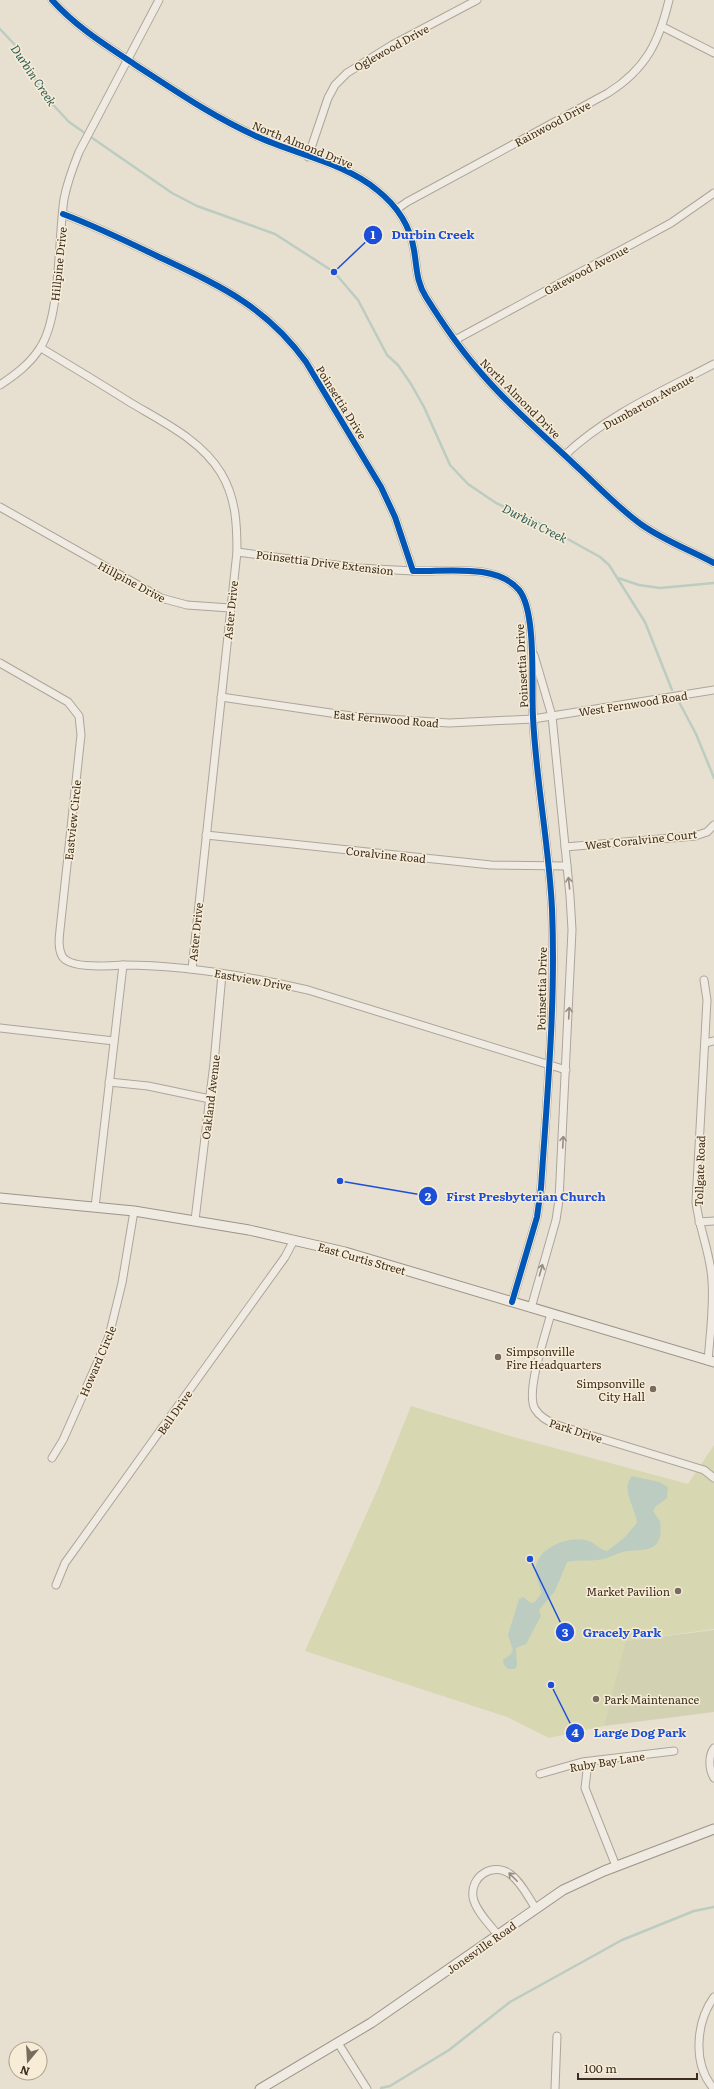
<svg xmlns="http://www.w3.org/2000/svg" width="714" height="2089" font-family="Literata,serif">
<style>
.green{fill:#d7d7b2}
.cemetery{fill:#d2d1b2}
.water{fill:#bcccc1}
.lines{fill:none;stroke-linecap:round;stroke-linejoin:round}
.stream{stroke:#bcccc1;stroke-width:2.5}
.street-casing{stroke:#ada599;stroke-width:9}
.secondary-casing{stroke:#9c9489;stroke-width:11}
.street{stroke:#efeae2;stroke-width:7}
.secondary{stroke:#efeae2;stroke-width:9}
.cycleway-casing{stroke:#f7edd7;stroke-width:8}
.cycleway{stroke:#0057b8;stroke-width:6}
.oneway{stroke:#968c81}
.poi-dot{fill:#786c5e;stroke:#f7edd7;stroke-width:1.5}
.labels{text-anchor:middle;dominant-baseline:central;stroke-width:3;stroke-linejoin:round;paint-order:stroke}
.street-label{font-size:11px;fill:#3d2d20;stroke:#f7edd7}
.poi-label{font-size:11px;fill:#3d2d20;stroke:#f7edd7;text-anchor:start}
.water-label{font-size:12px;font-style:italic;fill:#2f5d59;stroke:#f7edd7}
.leader{fill:none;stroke:#1d4ed8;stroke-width:1.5}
.callout-dot{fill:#1d4ed8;stroke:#f7edd7;stroke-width:1.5}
.mark-label{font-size:12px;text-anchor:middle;font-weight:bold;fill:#fff}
.callout-label{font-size:12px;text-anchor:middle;font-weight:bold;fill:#1d4ed8;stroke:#f7edd7;stroke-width:3;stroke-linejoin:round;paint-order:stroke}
</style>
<rect width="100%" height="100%" fill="#e7e0d0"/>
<path class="green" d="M 411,1406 L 510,1436 L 688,1484 L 714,1445 L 714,1629 L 627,1641 L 604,1726 L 549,1738 L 507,1717 L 305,1651 L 378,1488 Z"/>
<path class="cemetery" d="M 714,1630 L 714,1712 L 604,1726 L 626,1641 Z"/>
<path class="water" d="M 632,1476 L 659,1482 L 668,1487 L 667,1498 L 655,1507 L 653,1511 L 660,1521 C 664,1550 650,1550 627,1551 C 619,1552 612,1557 604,1559 C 591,1562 579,1559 567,1562 L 555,1591 L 539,1610 L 541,1616 L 526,1644 L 516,1648 L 517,1665 L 515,1669 L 508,1669 L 504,1665 L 503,1660 L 511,1654 L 513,1650 L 508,1635 L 519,1599 L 523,1597 L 531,1603 L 535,1602 L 541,1594 C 541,1586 537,1581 536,1574 C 532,1550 566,1536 585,1540 C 594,1541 599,1550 607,1551 L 624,1538 L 637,1523 C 636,1509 620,1489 632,1476 Z"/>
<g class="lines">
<g class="stream">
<path d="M 0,29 L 16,46 L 45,96 L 69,122 L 172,193 L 197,206 L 275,234 L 334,272 L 358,300 L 387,355 L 398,365 L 411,384 L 424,407 L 450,465 L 468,484 L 496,503 L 539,523 L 600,557 L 609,565 L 645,622 L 672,690"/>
<path d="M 618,578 L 639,585 L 660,588 L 714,583"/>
<path d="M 679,702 L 696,734 L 714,778"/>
<path d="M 381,2088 L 390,2086 L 449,2050 L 510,2002 L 622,1940 L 694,1911 L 714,1907"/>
</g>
<defs>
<g id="street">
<path d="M 52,0 C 76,27 107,46 137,66 C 177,92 215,118 258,137 C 295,154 345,163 377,190 C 396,205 410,225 414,250 C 417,267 416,281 426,297 C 441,321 457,345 476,367 C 505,402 541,433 575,465 C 597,485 618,508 642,525 C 665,541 690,550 714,563"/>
<path d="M 663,27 L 714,53"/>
<path d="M 308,157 L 328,98 L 335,85 L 347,73 L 392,45 L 477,0"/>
<path d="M 397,209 L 407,202 L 608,93 C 646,69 659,42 669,0"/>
<path d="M 63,214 C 95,226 126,241 157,256 C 218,285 265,305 306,362 L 381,487 L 395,517 L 413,571 C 445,572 497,563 519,590 C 537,612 531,687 533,717 C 536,781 549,845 552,909 C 556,1002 547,1096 541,1188 L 537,1217 L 512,1302"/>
<path d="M 455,340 L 671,223 L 714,193"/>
<path d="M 41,348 C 71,366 101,384 131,403 C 163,422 201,440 221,473 C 236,498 237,524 237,552 L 192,969"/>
<path d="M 0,385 C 15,375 30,364 40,348 C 61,316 58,239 64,199 C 67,183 73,167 79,152 L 159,0"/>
<path d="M 565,455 C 607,415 663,391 714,364"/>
<path d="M 0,507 L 161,598 L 187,605 L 230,608"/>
<path d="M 237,552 L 359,568 L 413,571"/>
<path d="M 0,663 L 68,702 L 79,716 L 81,735 L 60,930 C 59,939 58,948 62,956 C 69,969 110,966 123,965"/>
<path d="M 221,697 L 358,717 L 449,723 L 533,719 L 714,690"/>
<path d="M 206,835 L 491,865 L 567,866"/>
<path d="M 565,847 L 695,836 L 707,832 L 714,825"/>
<path d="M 704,980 L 707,1000 L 696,1202 C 699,1229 711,1254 712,1281 C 714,1307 710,1335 708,1361"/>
<path d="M 0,1028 L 114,1041"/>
<path d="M 705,1043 L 714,1041"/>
<path d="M 109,1082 L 148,1086 L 210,1099"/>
<path d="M 95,1207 L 123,965 C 185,965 248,976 308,990 L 566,1070"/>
<path d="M 195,1220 L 214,1063 L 222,974"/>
<path d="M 699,1222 L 714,1221"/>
<path d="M 531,1308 L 556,1220 L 559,1200 L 572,930 L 570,896 L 552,716 L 534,655"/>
<path d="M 551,1313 C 546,1334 525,1392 535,1409 C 540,1417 549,1422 557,1425 L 704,1470 L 714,1478"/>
<path d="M 52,1458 L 63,1440 L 109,1336 L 122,1283 L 134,1211"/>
<path d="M 56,1585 L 65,1563 L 285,1257 L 294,1240"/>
<path d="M 714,1748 C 708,1756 709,1770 714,1778"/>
<path d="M 588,1762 L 585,1788 L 616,1866"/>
<path d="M 540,1774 L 582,1762 L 674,1751"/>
<path d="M 498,1935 C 490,1925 475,1910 473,1897 C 470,1876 493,1862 510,1874 C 521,1882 529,1898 536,1909"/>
<path d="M 338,2043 L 367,2089"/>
<path d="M 555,2089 L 557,2036"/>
<path d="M 714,2089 C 692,2064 696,2022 714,1997"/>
</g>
<g id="secondary">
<path d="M 0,1198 L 134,1211 L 249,1230 L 345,1252 L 714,1362"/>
<path d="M 260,2089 L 371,2023 L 563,1890 L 604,1871 L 714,1829"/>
</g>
</defs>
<use href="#street" class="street-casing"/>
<use href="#secondary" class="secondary-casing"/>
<use href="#street" class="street"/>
<use href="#secondary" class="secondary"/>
<defs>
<g id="cycleway">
<path d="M 52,0 C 76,27 107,46 137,66 C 177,92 215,118 258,137 C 295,154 345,163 377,190 C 396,205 410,225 414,250 C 417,267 416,281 426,297 C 441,321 457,345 476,367 C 505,402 541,433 575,465 C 597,485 618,508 642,525 C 665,541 690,550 714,563"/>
<path d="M 63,214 C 95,226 126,241 157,256 C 218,285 265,305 306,362 L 381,487 L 395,517 L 413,571 C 445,572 497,563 519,590 C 537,612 531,687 533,717 C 536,781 549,845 552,909 C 556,1002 547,1096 541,1188 L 537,1217 L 512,1302"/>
</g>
</defs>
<use href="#cycleway" class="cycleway-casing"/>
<use href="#cycleway" class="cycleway"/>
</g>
<defs><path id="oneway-shaft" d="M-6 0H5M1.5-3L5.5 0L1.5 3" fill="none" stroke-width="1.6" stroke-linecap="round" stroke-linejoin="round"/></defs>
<g class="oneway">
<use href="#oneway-shaft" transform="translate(569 883) rotate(-96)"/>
<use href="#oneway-shaft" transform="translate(569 1013) rotate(-87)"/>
<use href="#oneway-shaft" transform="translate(563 1142) rotate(-87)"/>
<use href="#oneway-shaft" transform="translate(541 1270) rotate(-74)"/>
<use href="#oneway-shaft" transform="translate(513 1877) rotate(-135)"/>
</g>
<g class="poi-dot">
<circle cx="498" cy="1357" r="4"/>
<circle cx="653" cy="1389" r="4"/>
<circle cx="678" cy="1591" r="4"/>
<circle cx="596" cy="1699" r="4"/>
</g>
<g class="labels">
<g class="street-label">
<text transform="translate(391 47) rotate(-29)">Oglewood Drive</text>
<text transform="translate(552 123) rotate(-28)">Rainwood Drive</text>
<text transform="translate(303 144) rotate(22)">North Almond Drive</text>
<text transform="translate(58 264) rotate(-84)">Hillpine Drive</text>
<text transform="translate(586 269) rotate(-28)">Gatewood Avenue</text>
<text transform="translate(521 398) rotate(45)">North Almond Drive</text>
<text transform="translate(648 401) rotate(-29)">Dumbarton Avenue</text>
<text transform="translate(342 402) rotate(58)">Poinsettia Drive</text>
<text transform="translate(325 562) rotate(7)">Poinsettia Drive Extension</text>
<text transform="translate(132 581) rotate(28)">Hillpine Drive</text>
<text transform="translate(230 610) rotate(-84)">Aster Drive</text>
<text transform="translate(521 666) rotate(-93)">Poinsettia Drive</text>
<text transform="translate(633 703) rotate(-9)">West Fernwood Road</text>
<text transform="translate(386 718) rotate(5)">East Fernwood Road</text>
<text transform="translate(72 820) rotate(-84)">Eastview Circle</text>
<text transform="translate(641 839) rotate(-6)">West Coralvine Court</text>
<text transform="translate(386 854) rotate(6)">Coralvine Road</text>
<text transform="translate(195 932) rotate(-84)">Aster Drive</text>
<text transform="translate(253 979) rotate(10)">Eastview Drive</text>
<text transform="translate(541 989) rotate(-89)">Poinsettia Drive</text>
<text transform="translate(210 1097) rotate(-83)">Oakland Avenue</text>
<text transform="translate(699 1171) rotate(-88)">Tollgate Road</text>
<text transform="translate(362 1258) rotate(16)">East Curtis Street</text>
<text transform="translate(97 1361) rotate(-67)">Howard Circle</text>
<text transform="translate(174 1412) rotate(-55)">Bell Drive</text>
<text transform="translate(576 1430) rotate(18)">Park Drive</text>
<text transform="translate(607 1761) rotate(-9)">Ruby Bay Lane</text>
<text transform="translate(481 1947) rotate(-35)">Jonesville Road</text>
</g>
<g class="poi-label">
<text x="506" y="1351">Simpsonville<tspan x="506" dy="13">Fire Headquarters</tspan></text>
<text x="645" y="1383" text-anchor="end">Simpsonville<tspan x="645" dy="13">City Hall</tspan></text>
<text x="670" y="1591" text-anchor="end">Market Pavilion</text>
<text x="604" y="1699">Park Maintenance</text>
</g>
<g class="water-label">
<text transform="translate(34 75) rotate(56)">Durbin Creek</text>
<text transform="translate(535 523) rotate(27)">Durbin Creek</text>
</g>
</g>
<path class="leader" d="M334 272L373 235M340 1181L428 1196M530 1559L565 1632M551 1685L575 1733"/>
<g class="callout-dot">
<circle cx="334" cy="272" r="4"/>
<circle cx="340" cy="1181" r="4"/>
<circle cx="530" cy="1559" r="4"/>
<circle cx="551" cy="1685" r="4"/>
<circle cx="373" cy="235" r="10"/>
<circle cx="428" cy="1196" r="10"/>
<circle cx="565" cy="1632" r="10"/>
<circle cx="575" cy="1733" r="10"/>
</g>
<g class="mark-label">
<text x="373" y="239">1</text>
<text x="428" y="1201">2</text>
<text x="565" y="1637">3</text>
<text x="575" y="1737">4</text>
</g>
<g class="callout-label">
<text x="433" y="239">Durbin Creek</text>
<text x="526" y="1201">First Presbyterian Church</text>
<text x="622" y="1637">Gracely Park</text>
<text x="640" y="1737">Large Dog Park</text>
</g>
<g transform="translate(28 2061) rotate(198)"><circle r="19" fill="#f7edd7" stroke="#ada08e"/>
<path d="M0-3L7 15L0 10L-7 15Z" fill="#786c5e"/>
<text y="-6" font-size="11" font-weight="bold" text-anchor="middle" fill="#3d2d20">N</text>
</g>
<path d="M578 2073v6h119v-6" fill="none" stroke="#3d2d20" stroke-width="2"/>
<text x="584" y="2073" font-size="12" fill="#3d2d20" stroke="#f7edd7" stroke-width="3" paint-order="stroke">100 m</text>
</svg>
